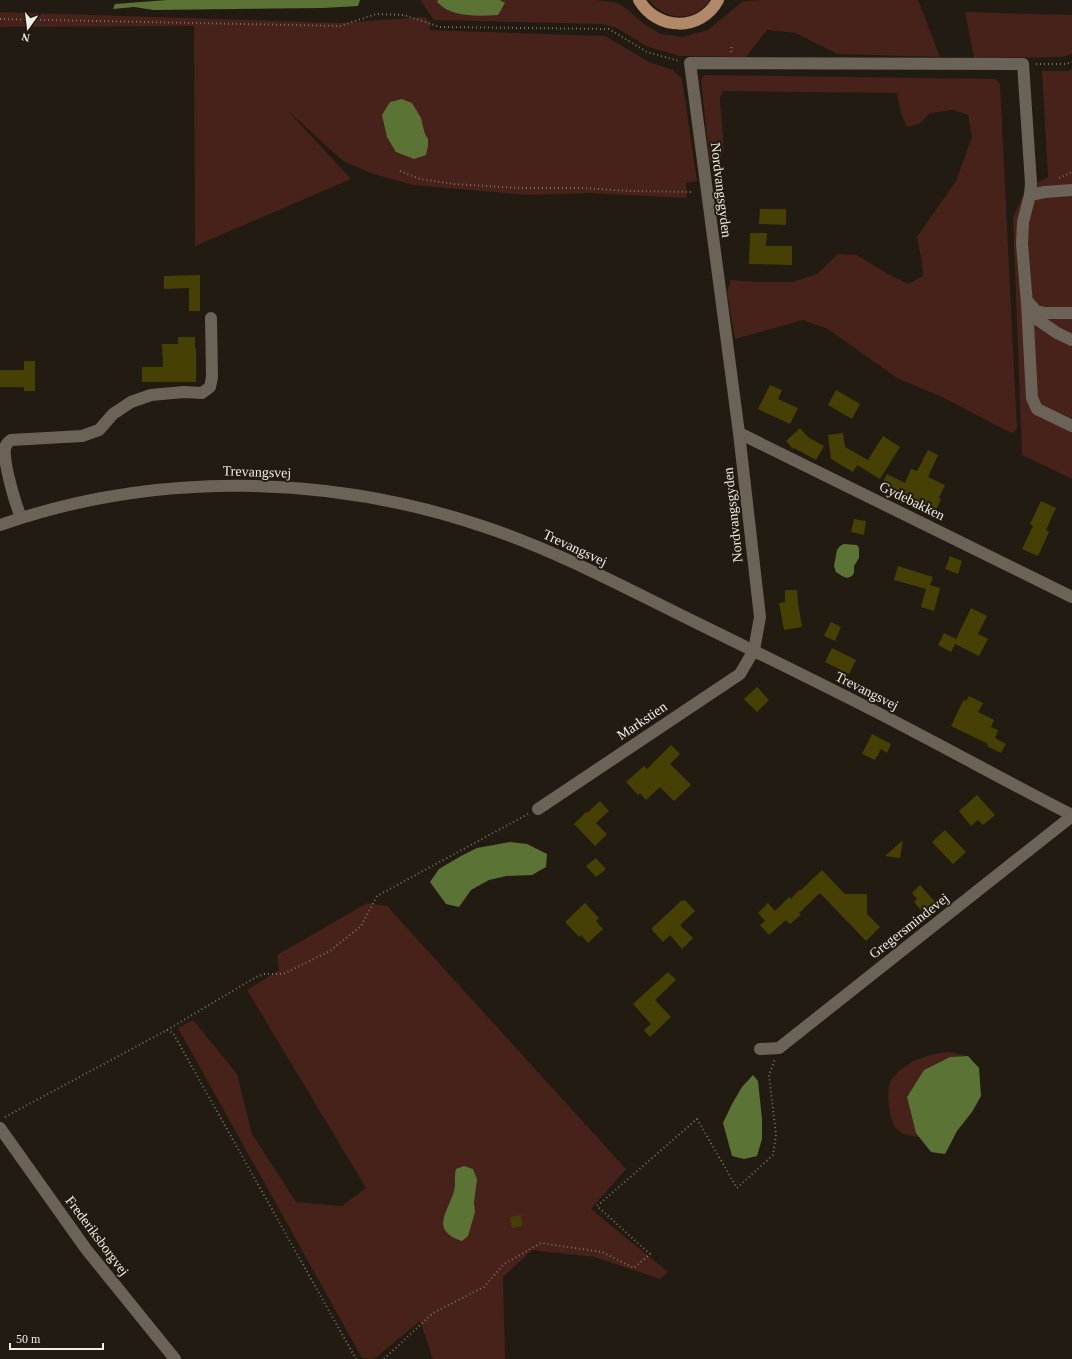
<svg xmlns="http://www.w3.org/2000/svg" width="1072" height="1359" font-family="'Times New Roman',serif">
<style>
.green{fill:#46221a;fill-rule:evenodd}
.water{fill:#5b7334}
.building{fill:#464005}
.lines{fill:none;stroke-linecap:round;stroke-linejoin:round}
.path{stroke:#78726a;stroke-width:2;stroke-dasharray:1 3;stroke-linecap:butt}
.minor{stroke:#6b6357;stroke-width:12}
.major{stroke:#b18868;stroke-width:12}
.labels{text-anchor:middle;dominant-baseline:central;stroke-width:4;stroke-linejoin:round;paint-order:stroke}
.street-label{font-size:14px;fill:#f1ede6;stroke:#211b11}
</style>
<rect width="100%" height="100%" fill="#211b11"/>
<g class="green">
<path d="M 420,0 L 597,0 L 617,3 L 627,9 L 644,24 L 661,34 L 682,37 L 708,30 L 743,1 L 764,0 L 918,0 L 940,57 L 838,54 L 795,33 L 767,30 L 746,57 L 679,56 L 646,46 L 617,28 L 602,24 L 434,20 Z"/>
<path d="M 649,0 L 710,0 C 694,23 665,21 649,0 Z"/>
<path d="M 0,12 L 339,23 L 426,17 L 431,24 L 429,30 L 605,36 L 649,62 L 673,70 L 682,79 L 697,181 L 686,183 L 687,198 L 589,193 L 528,195 L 413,185 L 373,174 L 343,161 L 287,110 L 351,179 L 195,246 L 194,26 L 0,27 ZM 421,118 L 425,134 L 428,139 L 414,159 Z"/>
<path d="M 965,12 L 1072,15 L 1072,54 L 1062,57 L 974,58 Z"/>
<path d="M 1072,69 L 1072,479 L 1022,455 L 1013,217 L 1026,189 L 1048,177 L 1042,71 L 1067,71 Z"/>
<path d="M 704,75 L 995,79 L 1000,84 L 1017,430 L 1011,433 L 942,397 L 897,378 L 828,329 L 803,320 L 735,339 L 727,292 L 731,280 L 757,282 L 792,282 L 817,274 L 838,254 L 857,255 L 888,274 L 908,284 L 923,276 L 922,263 L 917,237 L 956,181 L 972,137 L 968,115 L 952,110 L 930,113 L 919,124 L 907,127 L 901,113 L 897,93 L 723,91 L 720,98 L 724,150 L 720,160 L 710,163 L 701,80 Z"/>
<path d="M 367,903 L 387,906 L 626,1169 L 591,1209 L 668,1272 L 660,1279 L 594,1257 L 532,1250 L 503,1277 L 505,1359 L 433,1359 L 420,1321 L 374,1359 L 362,1358 L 178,1028 L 193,1020 L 237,1074 L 252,1134 L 296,1202 L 342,1206 L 366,1188 L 247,990 L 279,970 L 277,955 Z"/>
<path d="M 949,1052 L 968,1056 L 950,1057 L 924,1070 L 907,1097 L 916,1133 L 920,1137 C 914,1136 906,1136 902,1133 C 900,1131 896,1129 895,1127 C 889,1117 885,1088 892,1079 C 906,1061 927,1054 949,1052 Z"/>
</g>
<g class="water">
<path d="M 167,0 L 360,0 L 358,6 L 323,8 L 154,10 L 134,7 L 113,9 L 115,4 Z"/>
<path d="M 438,0 L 500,0 L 505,3 L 498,15 C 477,16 452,18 437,2 Z"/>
<path d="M 402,99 L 412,103 L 421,118 L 425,134 L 428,139 L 428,146 L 426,155 L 414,159 L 396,152 L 387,137 L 382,115 L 390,102 Z"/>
<path d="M 844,544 L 857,545 L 859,548 L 859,558 L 854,566 L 854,573 L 852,576 L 847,578 L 842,576 L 836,572 L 834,566 L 837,550 L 840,546 Z"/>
<path d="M 510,842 L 527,844 L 547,854 L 546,867 L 532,875 L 506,876 L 489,880 L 471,890 L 459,907 L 446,904 L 430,882 L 439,869 L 461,856 L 477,848 Z"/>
<path d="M 968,1056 L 979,1068 L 981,1096 L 972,1112 L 957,1131 L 945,1154 L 931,1152 L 916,1133 L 907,1097 L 924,1070 L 950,1057 Z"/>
<path d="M 753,1075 L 758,1081 L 762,1119 L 762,1139 L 757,1156 L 744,1159 L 732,1156 L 723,1123 L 732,1104 L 742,1087 Z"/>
<path d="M 464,1166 L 473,1169 L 477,1179 L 474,1203 L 475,1212 L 468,1236 L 462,1241 C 430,1230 447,1214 454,1191 C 456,1184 454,1176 456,1169 Z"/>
</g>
<g class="building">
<path d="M 760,209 L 786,209 L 786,225 L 759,224 Z"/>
<path d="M 750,233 L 767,233 L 766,246 L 792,246 L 792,265 L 749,264 Z"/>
<path d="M 200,275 L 200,311 L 189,311 L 189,288 L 164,289 L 164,276 Z"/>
<path d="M 178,337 L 195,337 L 195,348 L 196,348 L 196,382 L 142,382 L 142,367 L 163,367 L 162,344 L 178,344 Z"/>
<path d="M 24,361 L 35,361 L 35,391 L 24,391 L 24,387 L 0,387 L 0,370 L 24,370 Z"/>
<path d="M 770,385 L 782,390 L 778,399 L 798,408 L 790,424 L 758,409 Z"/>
<path d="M 836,390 L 860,404 L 852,419 L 828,405 Z"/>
<path d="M 800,428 L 808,437 L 824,446 L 816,460 L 794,448 L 793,449 L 786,441 Z"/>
<path d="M 843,433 L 845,447 L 868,460 L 883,436 L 900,447 L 880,479 L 857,465 L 853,472 L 831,459 L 828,435 Z"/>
<path d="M 928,450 L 938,455 L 928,477 L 945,485 L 939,498 L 941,499 L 935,512 L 892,491 L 891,495 L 879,490 L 887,474 L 905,483 L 911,469 L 917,471 Z"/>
<path d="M 1041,501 L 1056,508 L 1046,530 L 1049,532 L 1038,556 L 1022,549 L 1033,526 L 1030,524 Z"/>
<path d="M 854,519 L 866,521 L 864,535 L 851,532 Z"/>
<path d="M 950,556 L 962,561 L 958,574 L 945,569 Z"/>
<path d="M 898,566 L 933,577 L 930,585 L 940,588 L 934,611 L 921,607 L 926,589 L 894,580 Z"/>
<path d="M 785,590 L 797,590 L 798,603 L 802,627 L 784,630 L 779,603 L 785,602 Z"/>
<path d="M 971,608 L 987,616 L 978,634 L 988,639 L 979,656 L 955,644 L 951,652 L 938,645 L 944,633 L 956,639 Z"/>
<path d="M 831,622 L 841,627 L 835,641 L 824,636 Z"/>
<path d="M 832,648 L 856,660 L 849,674 L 825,662 Z"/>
<path d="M 757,687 L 769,700 L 757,712 L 744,699 Z"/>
<path d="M 969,696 L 983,703 L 978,712 L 994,720 L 991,727 L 998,730 L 995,738 L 1006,744 L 1001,753 L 987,746 L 988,744 L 951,726 L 963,701 L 964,700 L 966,701 Z"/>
<path d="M 872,734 L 891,744 L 887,753 L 881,749 L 875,760 L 862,754 Z"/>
<path d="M 671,745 L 680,754 L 670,764 L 691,785 L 674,801 L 660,787 L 646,800 L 640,793 L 638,795 L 626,782 L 644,766 L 647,769 Z"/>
<path d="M 977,795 L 995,815 L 983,825 L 978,820 L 971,826 L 959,811 Z"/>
<path d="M 600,801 L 609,811 L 596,823 L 607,834 L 595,846 L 574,824 L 586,812 L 587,813 Z"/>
<path d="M 945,830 L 966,852 L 953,864 L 932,842 Z"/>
<path d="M 903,840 L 900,858 L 885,856 Z"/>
<path d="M 596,858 L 606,869 L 596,877 L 586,866 Z"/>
<path d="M 822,870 L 845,894 L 867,894 L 867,914 L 880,927 L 866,941 L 820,893 L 799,913 L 801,915 L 790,924 L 786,920 L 769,935 L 760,925 L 765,921 L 758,913 L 768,903 L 775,911 L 789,897 L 791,899 L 799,890 L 800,891 Z"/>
<path d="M 920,885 L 937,904 L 924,914 L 914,902 L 917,899 L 912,893 Z"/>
<path d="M 682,900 L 684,901 L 685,900 L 695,911 L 680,925 L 693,938 L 682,949 L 670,935 L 663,942 L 652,930 L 653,930 L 652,928 Z"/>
<path d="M 585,903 L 599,918 L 596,921 L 603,929 L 588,943 L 581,935 L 579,937 L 565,922 Z"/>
<path d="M 668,972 L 676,980 L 655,1000 L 671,1017 L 650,1037 L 644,1030 L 651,1024 L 633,1004 Z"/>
<path d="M 521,1215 L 522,1226 L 512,1228 L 510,1217 Z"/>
</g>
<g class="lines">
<g class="path">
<path d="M 0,19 L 340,26 L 376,14 L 404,15 L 440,27 L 609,29 L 647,52 L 679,61"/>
<path d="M 731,52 L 732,44"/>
<path d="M 1036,64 L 1066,64 L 1072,62"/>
<path d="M 400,171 L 420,179 L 454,184 L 520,188 L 581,188 L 631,191 L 694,192"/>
<path d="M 1059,178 L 1072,172"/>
<path d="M 167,1030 L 173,1033 L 356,1359"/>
<path d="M 5,1117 L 167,1030 L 256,977 L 265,974 L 283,974 L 330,951 L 361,926 L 377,896 L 528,814"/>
<path d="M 384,1359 L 433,1313 L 484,1287 L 504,1264 L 541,1243 L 602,1252 L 634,1268 L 650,1254 L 597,1206 L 697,1119 L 737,1188 L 773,1155 L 776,1135 L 769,1075 L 775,1059"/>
</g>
<g class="minor">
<path d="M 1030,195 L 1045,192 L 1072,190"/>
<path d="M 1029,303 L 1036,311 L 1045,313 L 1072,313"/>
<path d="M 1028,313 L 1057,333 L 1072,340"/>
<path d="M 739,433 L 1072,597"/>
<path d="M 21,517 C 15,503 3,462 5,448 C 6,444 8,442 11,440 L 82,436 L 99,430 L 113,414 L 131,402 L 151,395 L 184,392 L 202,393 L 210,387 L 212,377 L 211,318"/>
<path d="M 0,525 C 155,471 327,474 482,526 C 556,550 627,589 697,623 C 768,658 839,692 909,729 C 963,757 1017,787 1072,815"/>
<path d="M 538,809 L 740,674 L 754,650 L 760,617 L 739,433 L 690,63 L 1023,64 L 1031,183 L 1030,195 L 1023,222 L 1022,244 L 1027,304 L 1032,398 L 1037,409 L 1072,426"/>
<path d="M 760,1049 L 779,1048 L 1072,816"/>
<path d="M 0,1128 L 86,1249 L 175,1359"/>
</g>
<path class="major" d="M 639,0 C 657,31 701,32 718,0"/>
</g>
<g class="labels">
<g class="street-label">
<text transform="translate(721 190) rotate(83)">Nordvangsgyden</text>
<text transform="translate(257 472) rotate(2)">Trevangsvej</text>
<text transform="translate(912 501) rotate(26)">Gydebakken</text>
<text transform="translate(733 515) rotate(-96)">Nordvangsgyden</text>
<text transform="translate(575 548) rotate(25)">Trevangsvej</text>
<text transform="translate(867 691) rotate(27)">Trevangsvej</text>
<text transform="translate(642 721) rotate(-34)">Markstien</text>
<text transform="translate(909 926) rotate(-38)">Gregersmindevej</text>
<text transform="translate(97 1236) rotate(53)">Frederiksborgvej</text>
</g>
</g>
<g transform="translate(28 28) rotate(194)" stroke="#211b11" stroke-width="3" paint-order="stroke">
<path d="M0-3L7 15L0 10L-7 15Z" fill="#f1ede6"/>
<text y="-6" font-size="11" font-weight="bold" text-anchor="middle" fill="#f1ede6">N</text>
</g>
<path d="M10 1343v6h93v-6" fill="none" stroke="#f1ede6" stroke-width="2"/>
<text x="16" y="1343" font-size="12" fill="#f1ede6" stroke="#211b11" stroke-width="3" paint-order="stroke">50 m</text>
</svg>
